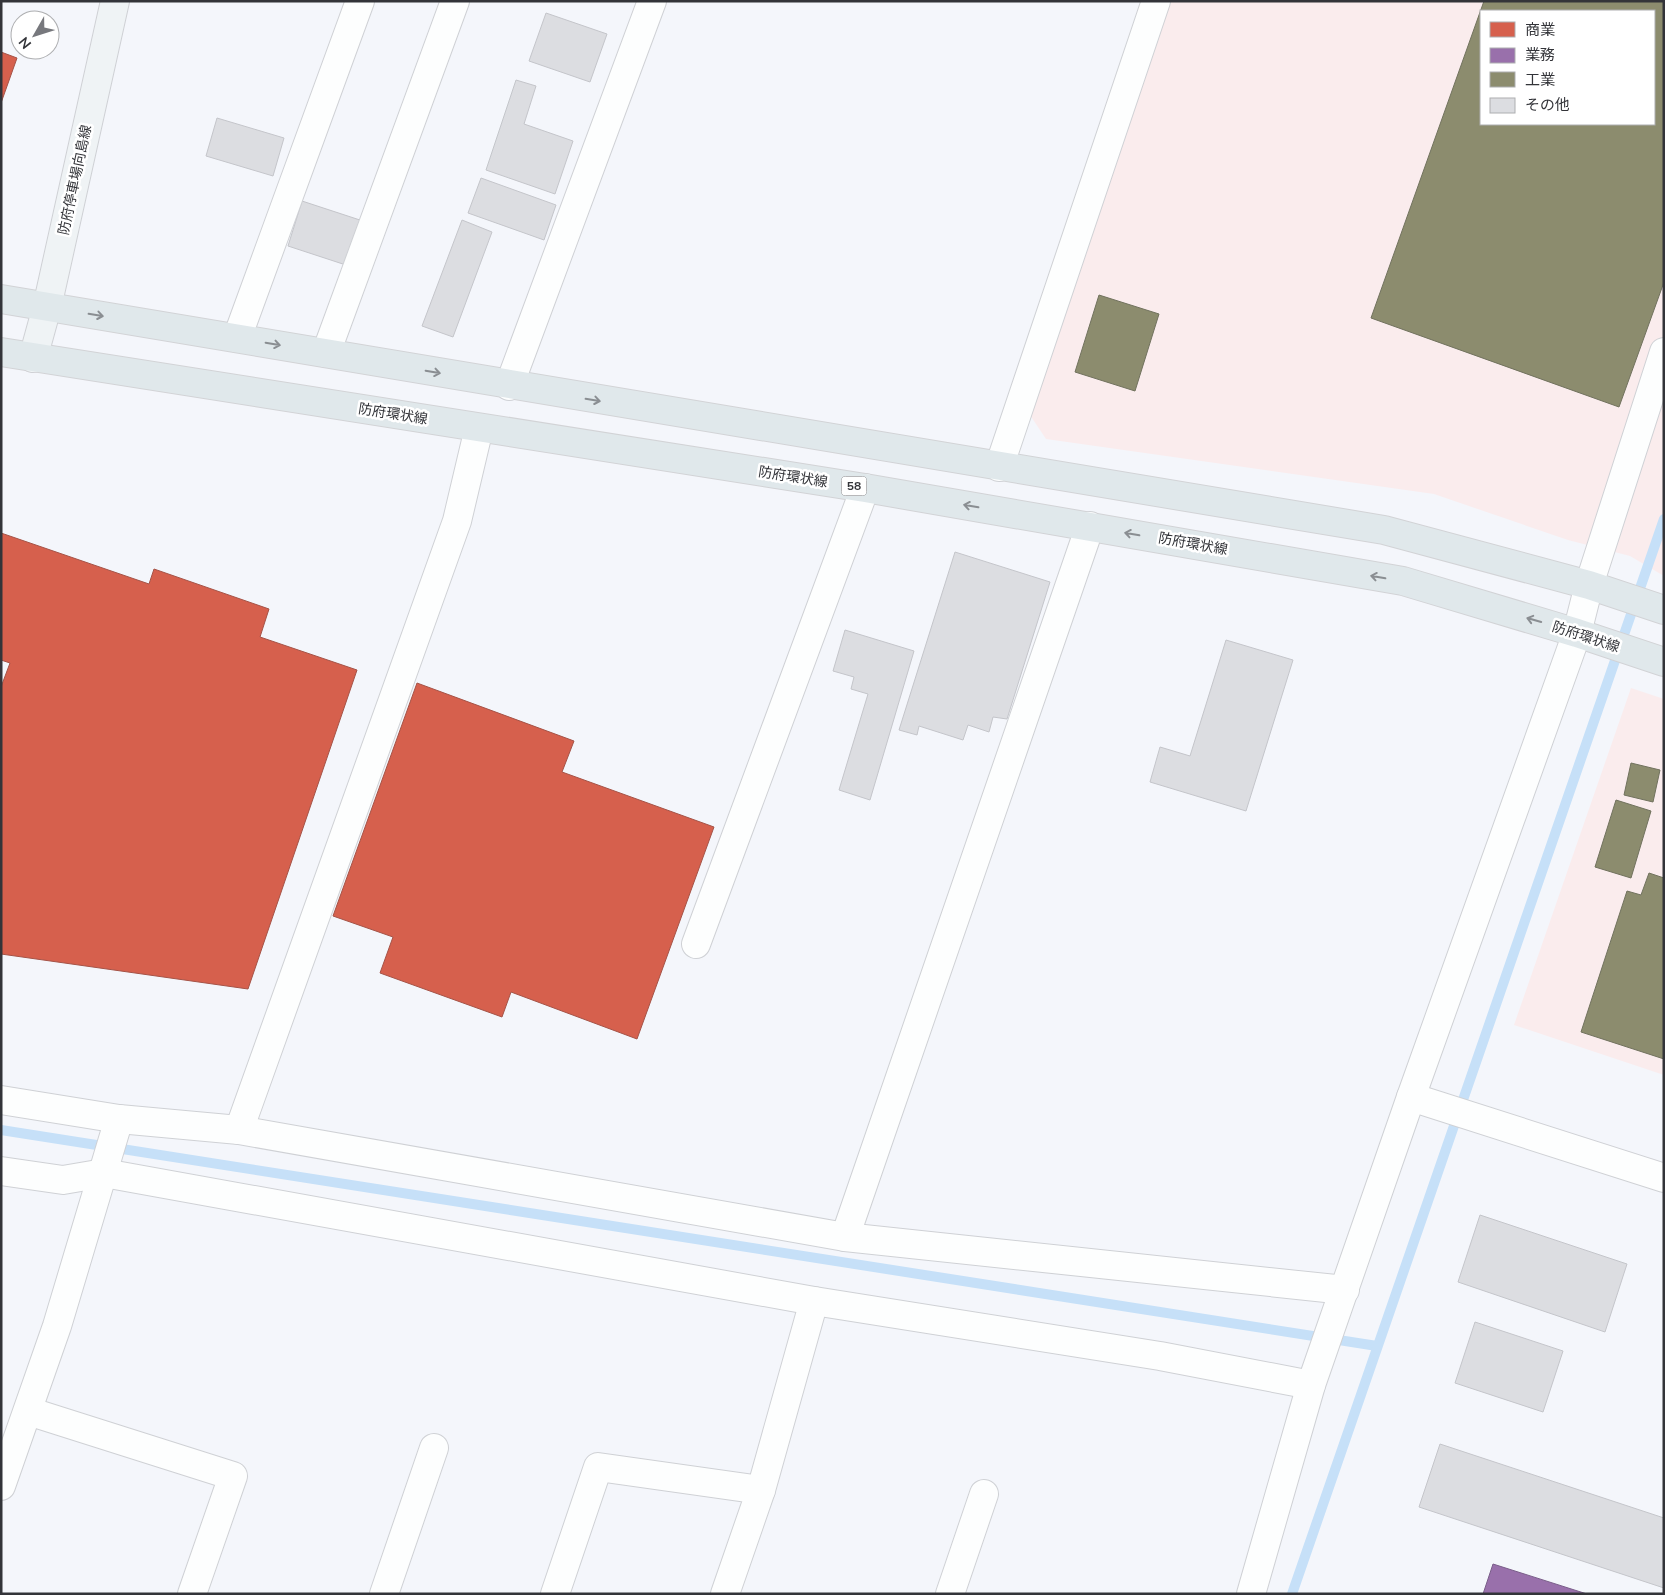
<svg xmlns="http://www.w3.org/2000/svg" width="1665" height="1595" font-family="'Nunito Sans','Noto Sans JP',sans-serif">
<style>
.industrial{fill:#faeced;fill-rule:evenodd}
.shops{fill:#d6604d;stroke:#a55347}
.offices{fill:#9970ab;stroke:#7a5e89}
.industry{fill:#8c8c6e;stroke:#71725e;fill-rule:evenodd}
.lines{fill:none;stroke-linecap:round;stroke-linejoin:round}
.stream{stroke:#c6e0f8;stroke-width:10}
.building{fill:#dcdde1;stroke:#c4c5ca}
.street-casing{stroke:#cfd1d5;stroke-width:30}
.secondary-casing{stroke:#cfd1d5;stroke-width:30}
.primary-casing{stroke:#d2d3d6;stroke-width:30}
.street{stroke:#fdfefe;stroke-width:28}
.secondary{stroke:#eff3f5;stroke-width:28}
.primary{stroke:#e0e8eb;stroke-width:28}
.oneway{stroke:#8a8e92}
.labels{text-anchor:middle;dominant-baseline:central;stroke-width:5;stroke-linejoin:round;paint-order:stroke}
.shield{fill:#fff;stroke:#707174;stroke-width:1}
.shield-label{font-size:12px;font-weight:bold;fill:#333439}
.street-label{font-size:14px;fill:#333439;stroke:#fff}
</style>
<rect width="100%" height="100%" fill="#f4f6fb"/>
<g class="industrial">
<path d="M 1161,1 L 1664,1 L 1664,576 L 1630,556 L 1568,540 L 1434,494 L 1046,439 L 1030,415 ZM 1481,11 L 1654,11 L 1654,124 L 1481,124 Z"/>
<path d="M 1631,688 L 1664,699 L 1664,1075 L 1514,1025 Z"/>
</g>
<g class="shops">
<path d="M 1,52 L 17,58 L 1,103 Z"/>
<path d="M 1,533 L 149,584 L 154,569 L 269,609 L 260,637 L 357,670 L 248,989 L 1,954 L 1,687 L 10,663 L 1,660 Z"/>
<path d="M 417,683 L 574,741 L 562,772 L 714,827 L 637,1039 L 511,992 L 502,1017 L 380,973 L 393,937 L 333,916 Z"/>
</g>
<path class="offices" d="M 1493,1564 L 1587,1594 L 1483,1594 Z"/>
<g class="industry">
<path d="M 1484,1 L 1664,1 L 1664,282 L 1619,407 L 1371,318 ZM 1481,11 L 1654,11 L 1654,124 L 1481,124 Z"/>
<path d="M 1099,295 L 1159,314 L 1135,391 L 1075,372 Z"/>
<path d="M 1631,763 L 1660,770 L 1653,802 L 1624,795 Z"/>
<path d="M 1616,800 L 1651,811 L 1631,878 L 1595,867 Z"/>
<path d="M 1649,873 L 1664,878 L 1664,1059 L 1581,1032 L 1627,891 L 1641,895 Z"/>
</g>
<g class="lines">
<g class="stream">
<path d="M 1,1130 L 1377,1346"/>
<path d="M 1292,1594 L 1664,519"/>
</g>
</g>
<g class="building">
<path d="M 546,13 L 607,34 L 590,82 L 529,61 Z"/>
<path d="M 516,80 L 536,86 L 524,124 L 573,141 L 555,194 L 486,170 Z"/>
<path d="M 217,118 L 284,138 L 273,176 L 206,156 Z"/>
<path d="M 481,178 L 556,205 L 544,240 L 468,213 Z"/>
<path d="M 302,201 L 366,222 L 352,267 L 288,246 Z"/>
<path d="M 462,220 L 492,232 L 453,337 L 422,326 Z"/>
<path d="M 955,552 L 1050,582 L 1007,719 L 993,717 L 989,732 L 968,725 L 963,740 L 919,726 L 917,735 L 899,730 Z"/>
<path d="M 845,630 L 914,651 L 870,800 L 839,790 L 868,694 L 851,689 L 854,677 L 833,671 Z"/>
<path d="M 1226,640 L 1293,660 L 1246,811 L 1150,782 L 1160,747 L 1190,756 Z"/>
<path d="M 1480,1215 L 1627,1264 L 1605,1332 L 1458,1282 Z"/>
<path d="M 1475,1322 L 1563,1351 L 1543,1412 L 1455,1383 Z"/>
<path d="M 1440,1444 L 1664,1518 L 1664,1588 L 1419,1507 Z"/>
</g>
<g class="lines">
<defs>
<g id="street">
<path d="M 237,338 L 360,1"/>
<path d="M 326,353 L 455,1"/>
<path d="M 509,386 L 652,1"/>
<path d="M 999,467 L 1156,1"/>
<path d="M 696,944 L 865,488"/>
<path d="M 1411,1097 L 1664,1178"/>
<path d="M 1,1100 L 119,1119 L 239,1130 L 845,1237 L 1345,1290"/>
<path d="M 239,1130 L 457,521 L 479,428"/>
<path d="M 1,1171 L 63,1180 L 104,1173 L 814,1301 L 1160,1356 L 1311,1385"/>
<path d="M 845,1237 L 1090,526"/>
<path d="M 28,1411 L 233,1476 L 192,1594"/>
<path d="M 1,1486 L 57,1326 L 119,1119"/>
<path d="M 384,1594 L 434,1448"/>
<path d="M 555,1594 L 598,1467 L 761,1490"/>
<path d="M 725,1594 L 761,1490 L 814,1301"/>
<path d="M 950,1594 L 984,1494"/>
<path d="M 1251,1594 L 1311,1385 L 1411,1097 L 1577,633 L 1589,585 L 1664,352"/>
</g>
<path id="secondary" d="M 33,358 L 47,307 L 115,1"/>
<g id="primary">
<path d="M 1,299 L 1384,530 L 1589,585 L 1664,610"/>
<path d="M 1,352 L 865,488 L 1403,581 L 1577,633 L 1664,662"/>
</g>
</defs>
<use href="#street" class="street-casing"/>
<use href="#secondary" class="secondary-casing"/>
<use href="#primary" class="primary-casing"/>
<use href="#street" class="street"/>
<use href="#secondary" class="secondary"/>
<use href="#primary" class="primary"/>
</g>
<defs><path id="oneway-shaft" d="M-6 0H5M1.5-3L5.5 0L1.5 3" fill="none" stroke-width="1.6" stroke-linecap="round" stroke-linejoin="round" transform="scale(1.25)"/></defs>
<g class="oneway">
<use href="#oneway-shaft" transform="translate(96 315) rotate(9)"/>
<use href="#oneway-shaft" transform="translate(273 344) rotate(10)"/>
<use href="#oneway-shaft" transform="translate(433 372) rotate(10)"/>
<use href="#oneway-shaft" transform="translate(593 400) rotate(9)"/>
<use href="#oneway-shaft" transform="translate(971 506) rotate(-170)"/>
<use href="#oneway-shaft" transform="translate(1132 534) rotate(-170)"/>
<use href="#oneway-shaft" transform="translate(1378 577) rotate(-170)"/>
<use href="#oneway-shaft" transform="translate(1534 620) rotate(-164)"/>
</g>
<g class="labels">
<rect class="shield" x="841.5" y="476.5" width="25" height="19" rx="4"/>
<g class="shield-label">
<text x="854" y="486">58</text>
</g>
<g class="street-label">
<text transform="translate(75 180) rotate(-78)">防府停車場向島線</text>
<text transform="translate(393 414) rotate(9)">防府環状線</text>
<text transform="translate(793 477) rotate(9)">防府環状線</text>
<text transform="translate(1193 544) rotate(10)">防府環状線</text>
<text transform="translate(1586 637) rotate(18)">防府環状線</text>
</g>
</g>
<rect width="1665" height="1595" fill="none" stroke="#333439" stroke-width="5"/>
<rect x="1480" y="10" width="175" height="115" fill="#ffffff" stroke="#adaeb0"/>
<rect x="1490" y="22" width="25" height="15" fill="#d6604d" stroke="#adaeb0"/>
<text x="1525" y="35" font-size="15" fill="#333439">商業</text>
<rect x="1490" y="48" width="25" height="15" fill="#9970ab" stroke="#adaeb0"/>
<text x="1525" y="60" font-size="15" fill="#333439">業務</text>
<rect x="1490" y="72" width="25" height="15" fill="#8c8c6e" stroke="#adaeb0"/>
<text x="1525" y="85" font-size="15" fill="#333439">工業</text>
<rect x="1490" y="98" width="25" height="15" fill="#dcdde1" stroke="#adaeb0"/>
<text x="1525" y="110" font-size="15" fill="#333439">その他</text>
<g transform="translate(35 35) rotate(231)"><circle r="24" fill="#ffffff" stroke="#adaeb0"/>
<path d="M0-4L9 19L0 12L-9 19Z" fill="#77787d"/>
<text y="-8" font-size="14" font-weight="bold" text-anchor="middle" fill="#333439">N</text>
</g>
</svg>
